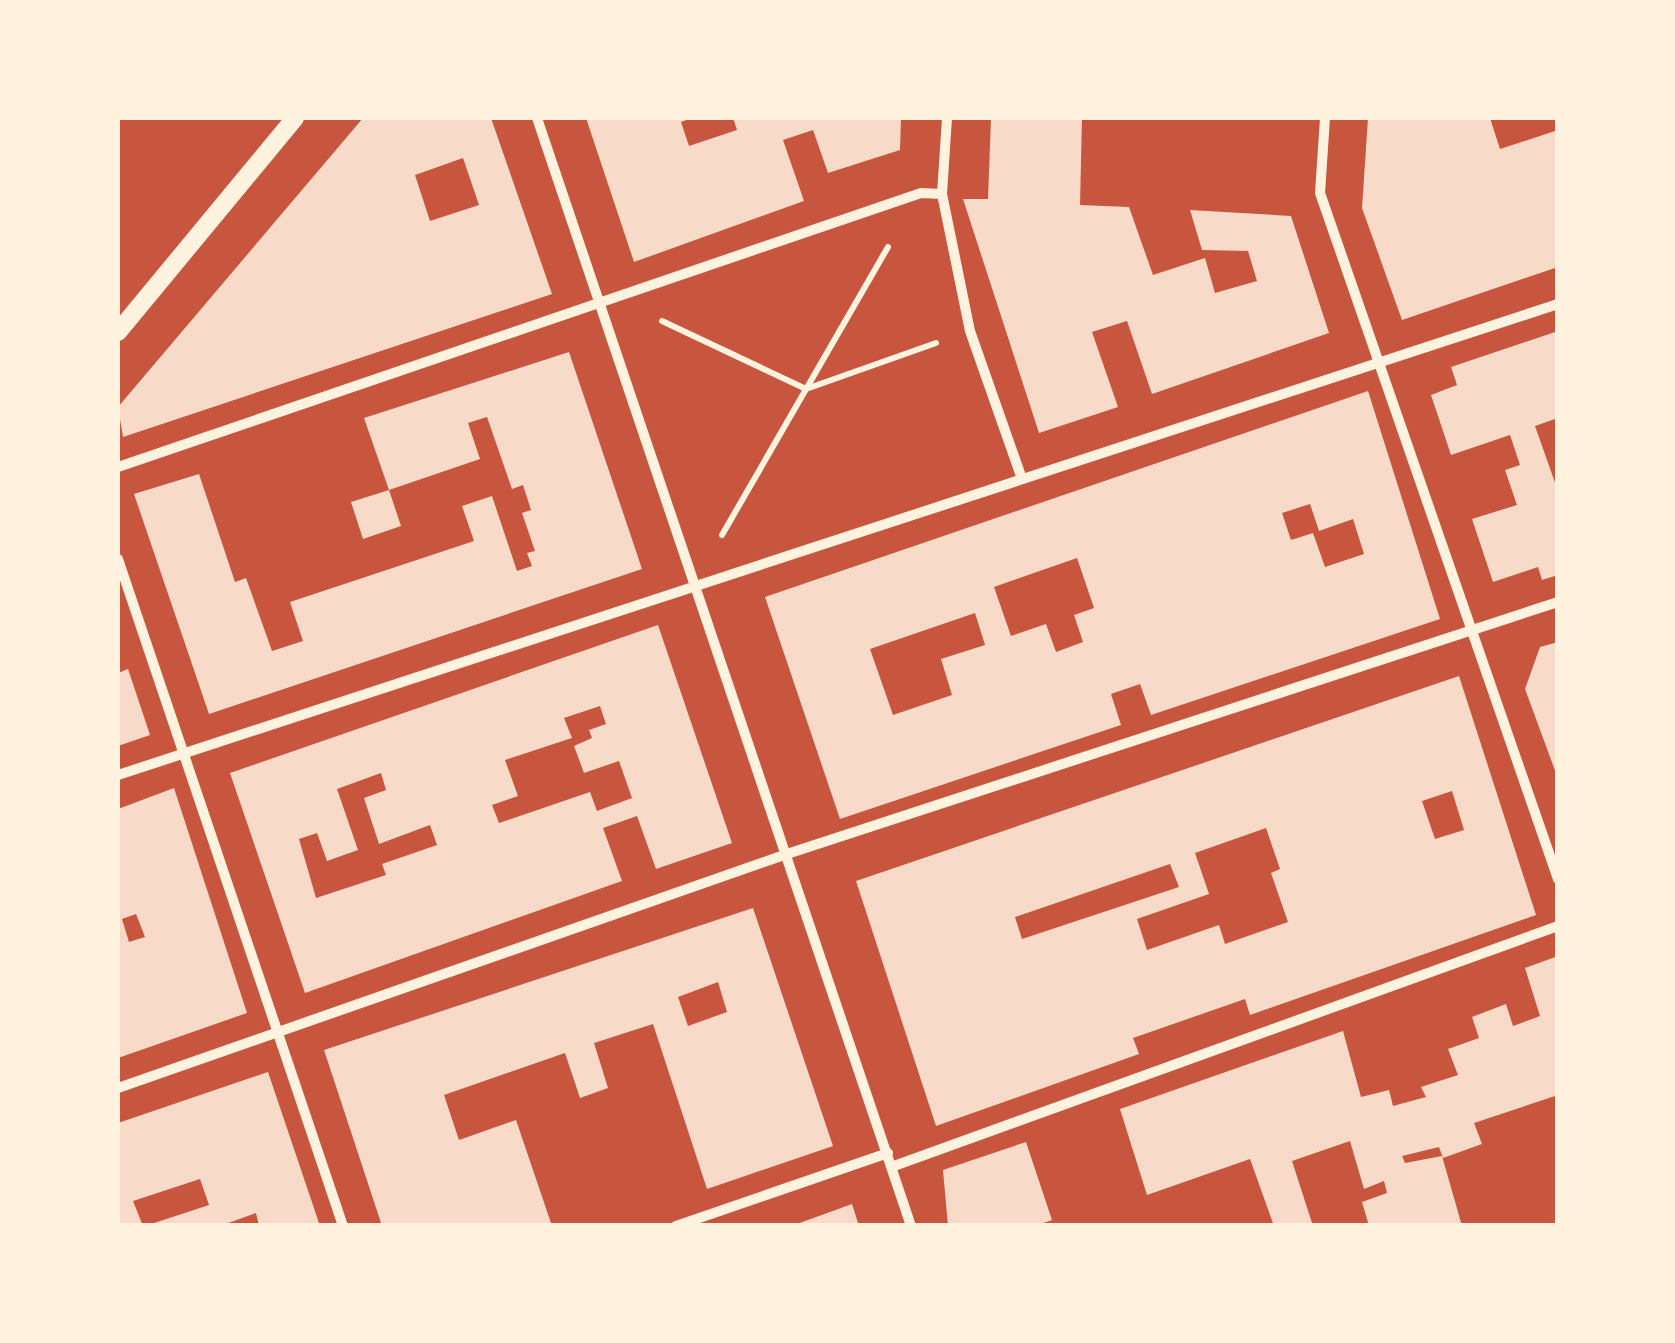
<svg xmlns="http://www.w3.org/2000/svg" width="1675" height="1343" font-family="'Space Grotesk',sans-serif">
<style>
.building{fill:#f7dbc8;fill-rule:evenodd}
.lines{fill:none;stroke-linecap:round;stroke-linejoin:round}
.path{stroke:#fff3e0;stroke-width:6}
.minor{stroke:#fff3e0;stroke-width:10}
.tertiary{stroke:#fff3e0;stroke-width:18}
</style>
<rect width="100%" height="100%" fill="#c8553d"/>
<g class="building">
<path d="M 363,118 L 491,118 L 552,294 L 123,437 L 118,407 ZM 463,158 L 479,205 L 430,221 L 415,175 Z"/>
<path d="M 586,118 L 692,118 L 681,122 L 689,146 L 737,130 L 733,118 L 901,118 L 900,150 L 828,173 L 813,130 L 783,140 L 804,201 L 634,262 Z"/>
<path d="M 991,118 L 1082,118 L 1080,205 L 1129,207 L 1153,275 L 1205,258 L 1215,293 L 1257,281 L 1248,251 L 1202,250 L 1190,210 L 1291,216 L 1329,333 L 1152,394 L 1127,321 L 1092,332 L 1118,407 L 1039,433 L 963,199 L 988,199 Z"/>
<path d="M 1368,118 L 1490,118 L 1500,149 L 1558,130 L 1558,267 L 1402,320 L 1362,208 Z"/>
<path d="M 1558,331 L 1558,418 L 1535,426 L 1558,491 L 1558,575 L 1542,580 L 1538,567 L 1493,582 L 1472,519 L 1517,505 L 1505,470 L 1520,465 L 1510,435 L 1451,455 L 1431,395 L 1457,385 L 1451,367 Z"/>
<path d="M 569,352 L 642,569 L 209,714 L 134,494 L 199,474 L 235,582 L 246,578 L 272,651 L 303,641 L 290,602 L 474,541 L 462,506 L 492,496 L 517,571 L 532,566 L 527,553 L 535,551 L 522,513 L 531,510 L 523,485 L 512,489 L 487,417 L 468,423 L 480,459 L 389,490 L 364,418 Z"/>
<path d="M 1368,391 L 1440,619 L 1151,715 L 1140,684 L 1111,694 L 1121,725 L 840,819 L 765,597 ZM 1310,504 L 1319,531 L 1353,519 L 1364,554 L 1325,567 L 1313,533 L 1291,540 L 1282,513 ZM 1077,558 L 1094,608 L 1074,615 L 1083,642 L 1056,652 L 1046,624 L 1011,636 L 994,587 ZM 975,613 L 985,645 L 941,659 L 952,695 L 893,715 L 870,649 Z"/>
<path d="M 389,490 L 401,526 L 363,539 L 351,502 Z"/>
<path d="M 658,625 L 732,843 L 656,869 L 637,816 L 603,828 L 622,881 L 305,993 L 230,773 ZM 600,706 L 606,724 L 589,730 L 592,738 L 574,746 L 584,773 L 619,761 L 632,798 L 597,811 L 590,792 L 499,823 L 492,805 L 518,796 L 505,760 L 572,738 L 564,718 ZM 381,773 L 386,790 L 364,798 L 379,844 L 430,825 L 437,845 L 382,864 L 386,875 L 316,898 L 299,839 L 317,833 L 327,861 L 358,850 L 337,789 Z"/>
<path d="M 1558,642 L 1558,776 L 1557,776 L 1525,689 L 1540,647 Z"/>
<path d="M 128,669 L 150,735 L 118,746 L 118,673 Z"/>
<path d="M 1459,676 L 1536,915 L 1250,1015 L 1245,999 L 1133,1038 L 1139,1054 L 936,1126 L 856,881 ZM 1452,791 L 1464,830 L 1435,839 L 1422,801 ZM 1266,828 L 1280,869 L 1271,873 L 1288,922 L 1225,944 L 1219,925 L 1147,950 L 1137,919 L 1209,894 L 1195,853 ZM 1170,864 L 1179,887 L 1022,939 L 1015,917 Z"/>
<path d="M 174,788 L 247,1013 L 118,1058 L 118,809 ZM 136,914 L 145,937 L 129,942 L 122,919 Z"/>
<path d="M 753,908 L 833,1146 L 707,1189 L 653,1024 L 594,1043 L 608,1088 L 580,1098 L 565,1053 L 444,1095 L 459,1140 L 516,1120 L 552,1226 L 382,1226 L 324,1050 ZM 718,982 L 727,1012 L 688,1026 L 678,997 Z"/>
<path d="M 1558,956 L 1558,1095 L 1474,1123 L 1482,1144 L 1443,1158 L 1439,1147 L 1402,1156 L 1405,1163 L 1442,1156 L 1462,1226 L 1369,1226 L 1362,1202 L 1387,1193 L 1384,1181 L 1364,1189 L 1350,1141 L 1292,1161 L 1313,1226 L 1274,1226 L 1250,1159 L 1147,1195 L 1120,1109 L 1343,1031 L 1361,1097 L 1389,1090 L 1393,1106 L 1426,1097 L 1421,1087 L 1458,1075 L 1448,1049 L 1479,1038 L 1472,1017 L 1506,1004 L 1513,1026 L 1540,1016 L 1525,968 Z"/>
<path d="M 268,1072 L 320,1226 L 259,1226 L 256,1213 L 220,1226 L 145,1226 L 209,1205 L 200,1179 L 133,1201 L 143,1226 L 118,1226 L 118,1123 Z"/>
<path d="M 1026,1142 L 1052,1220 L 1035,1226 L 948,1226 L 943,1170 Z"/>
<path d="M 852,1204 L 859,1226 L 794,1226 L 794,1225 Z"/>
</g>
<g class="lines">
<g class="path">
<path d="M 662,321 L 806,389 L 936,343"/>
<path d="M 722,535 L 888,247"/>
</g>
<g class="minor">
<path d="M 537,118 L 911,1226"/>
<path d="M 947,118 L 942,194 L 970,331 L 1022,479"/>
<path d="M 1325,118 L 1320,193 L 1558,879"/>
<path d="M 118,467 L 921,193 L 942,194"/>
<path d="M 118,559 L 343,1226"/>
<path d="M 118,775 L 1558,304"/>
<path d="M 118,1088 L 787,854 L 1558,602"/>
<path d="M 894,1166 L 1558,926"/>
<path d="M 676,1226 L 888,1153"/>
</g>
<path class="tertiary" d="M 118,332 L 295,118"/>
</g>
<rect width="1675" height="1343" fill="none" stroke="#fff3e0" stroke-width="240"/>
</svg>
